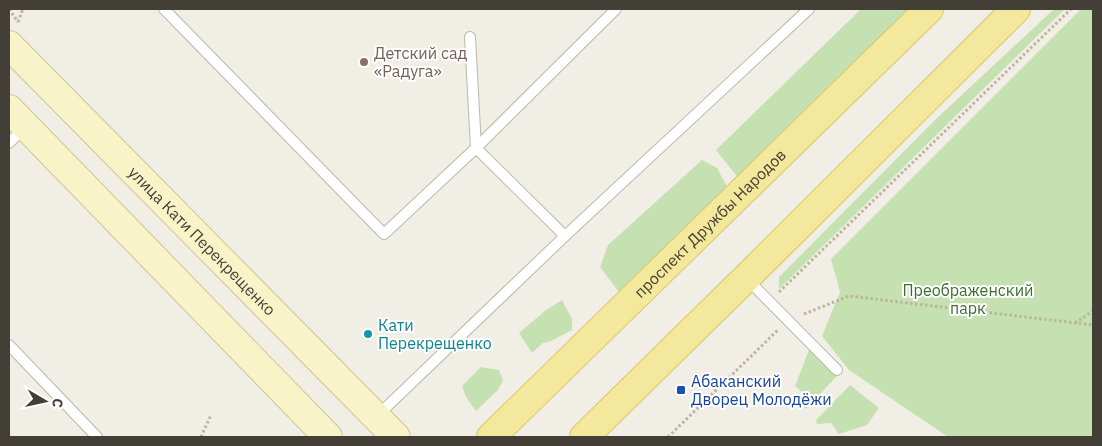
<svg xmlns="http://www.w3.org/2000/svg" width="1102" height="446" font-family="'IBM Plex Sans',sans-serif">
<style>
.green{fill:#c5e1b2}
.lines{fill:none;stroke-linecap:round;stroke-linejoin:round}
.lane-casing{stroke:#bbb8a9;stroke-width:12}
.secondary-casing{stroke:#ccc699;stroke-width:30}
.primary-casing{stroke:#d7c76e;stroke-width:30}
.path{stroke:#bbb59c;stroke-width:3;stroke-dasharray:2.5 2.5;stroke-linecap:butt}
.lane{stroke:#fff;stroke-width:10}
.secondary{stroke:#f9f4c8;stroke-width:28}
.primary{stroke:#f4e89c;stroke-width:28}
.education-dot{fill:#8d6e63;stroke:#fff;stroke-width:2}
.culture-dot{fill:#0f9aa8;stroke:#fff;stroke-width:2}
.transit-dot{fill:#1a4fb4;stroke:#fff;stroke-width:2}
.labels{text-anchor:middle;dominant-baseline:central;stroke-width:4;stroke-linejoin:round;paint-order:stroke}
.education-label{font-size:16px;fill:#785e54;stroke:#fff;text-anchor:start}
.street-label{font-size:16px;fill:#433f36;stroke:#fff}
.park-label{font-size:16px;fill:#3e6e2f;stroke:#fff}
.culture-label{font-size:16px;fill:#0d838f;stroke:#fff;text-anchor:start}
.transit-label{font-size:16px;fill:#164399;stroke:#fff;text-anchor:start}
</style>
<rect width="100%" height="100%" fill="#f1efe5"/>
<g class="green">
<path d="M 861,9 L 912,9 L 739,179 L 716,150 Z"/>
<path d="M 1054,9 L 1065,9 L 779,289 L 779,277 L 937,118 Z"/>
<path d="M 1081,9 L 1093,9 L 1093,437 L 948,437 L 849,370 L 822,336 L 840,292 L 831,259 Z"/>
<path d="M 702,160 L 717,168 L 728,188 L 622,296 L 600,267 L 608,245 Z"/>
<path d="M 562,300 L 572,319 L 572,330 L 549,342 L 543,343 L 532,353 L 519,333 L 546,310 Z"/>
<path d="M 809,350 L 838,375 L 806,409 L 803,405 L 807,396 L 795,386 Z"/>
<path d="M 481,367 L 499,370 L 503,380 L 498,390 L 476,411 L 466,397 L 462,386 Z"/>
<path d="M 850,385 L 879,408 L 867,425 L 839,434 L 831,423 L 817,424 L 816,420 Z"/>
</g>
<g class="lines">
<defs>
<g id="lane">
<path d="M 164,9 L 384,234 L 476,148 L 470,37"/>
<path d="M 9,143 L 25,127"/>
<path d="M 565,236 L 476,148 L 616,9"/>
<path d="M 747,279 L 837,370"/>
<path d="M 9,345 L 97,437"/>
<path d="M 377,416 L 565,236 L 809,9"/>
</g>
<g id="secondary">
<path id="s1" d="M 9,45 L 396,437"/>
<path d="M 9,109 L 328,437"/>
</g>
<g id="primary">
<path id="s2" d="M 491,437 L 929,9"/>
<path d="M 584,437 L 746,278 L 1016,9"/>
</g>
</defs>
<use href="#lane" class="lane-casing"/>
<use href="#secondary" class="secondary-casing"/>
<use href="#primary" class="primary-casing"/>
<g class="path">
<path d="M 9,9 L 18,22"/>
<path d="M 18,22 L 23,9"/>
<path d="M 779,292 L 1071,9"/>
<path d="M 804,314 L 849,296 L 1093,325"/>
<path d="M 1075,323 L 1093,311"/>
<path d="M 201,437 L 211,415"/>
<path d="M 668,437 L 778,330"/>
</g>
<use href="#lane" class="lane"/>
<use href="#secondary" class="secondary"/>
<use href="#primary" class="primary"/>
</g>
<circle class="education-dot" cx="364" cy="62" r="5"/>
<circle class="culture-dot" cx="368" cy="334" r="5"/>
<rect class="transit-dot" x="676" y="385" width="10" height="10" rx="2.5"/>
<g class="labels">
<g class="education-label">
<text x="374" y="53">Детский сад<tspan x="374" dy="18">«Радуга»</tspan></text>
</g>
<g class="street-label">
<text stroke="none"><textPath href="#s2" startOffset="306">проспект Дружбы Народов</textPath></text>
<text stroke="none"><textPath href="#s1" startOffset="275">улица Кати Перекрещенко</textPath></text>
</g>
<g class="park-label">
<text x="968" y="290">Преображенский<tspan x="968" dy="18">парк</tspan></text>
</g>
<g class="culture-label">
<text x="378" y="325">Кати<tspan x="378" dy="18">Перекрещенко</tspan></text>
</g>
<g class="transit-label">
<text x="691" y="381">Абаканский<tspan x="691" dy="18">Дворец Молодёжи</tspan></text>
</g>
</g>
<rect width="1102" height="446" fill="none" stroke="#433f36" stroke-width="20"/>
<g transform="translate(45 401) rotate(99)" stroke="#ffffff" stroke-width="4" paint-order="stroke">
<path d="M0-4L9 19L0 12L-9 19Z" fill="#433f36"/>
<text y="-8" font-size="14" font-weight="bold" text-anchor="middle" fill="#433f36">С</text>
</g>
</svg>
